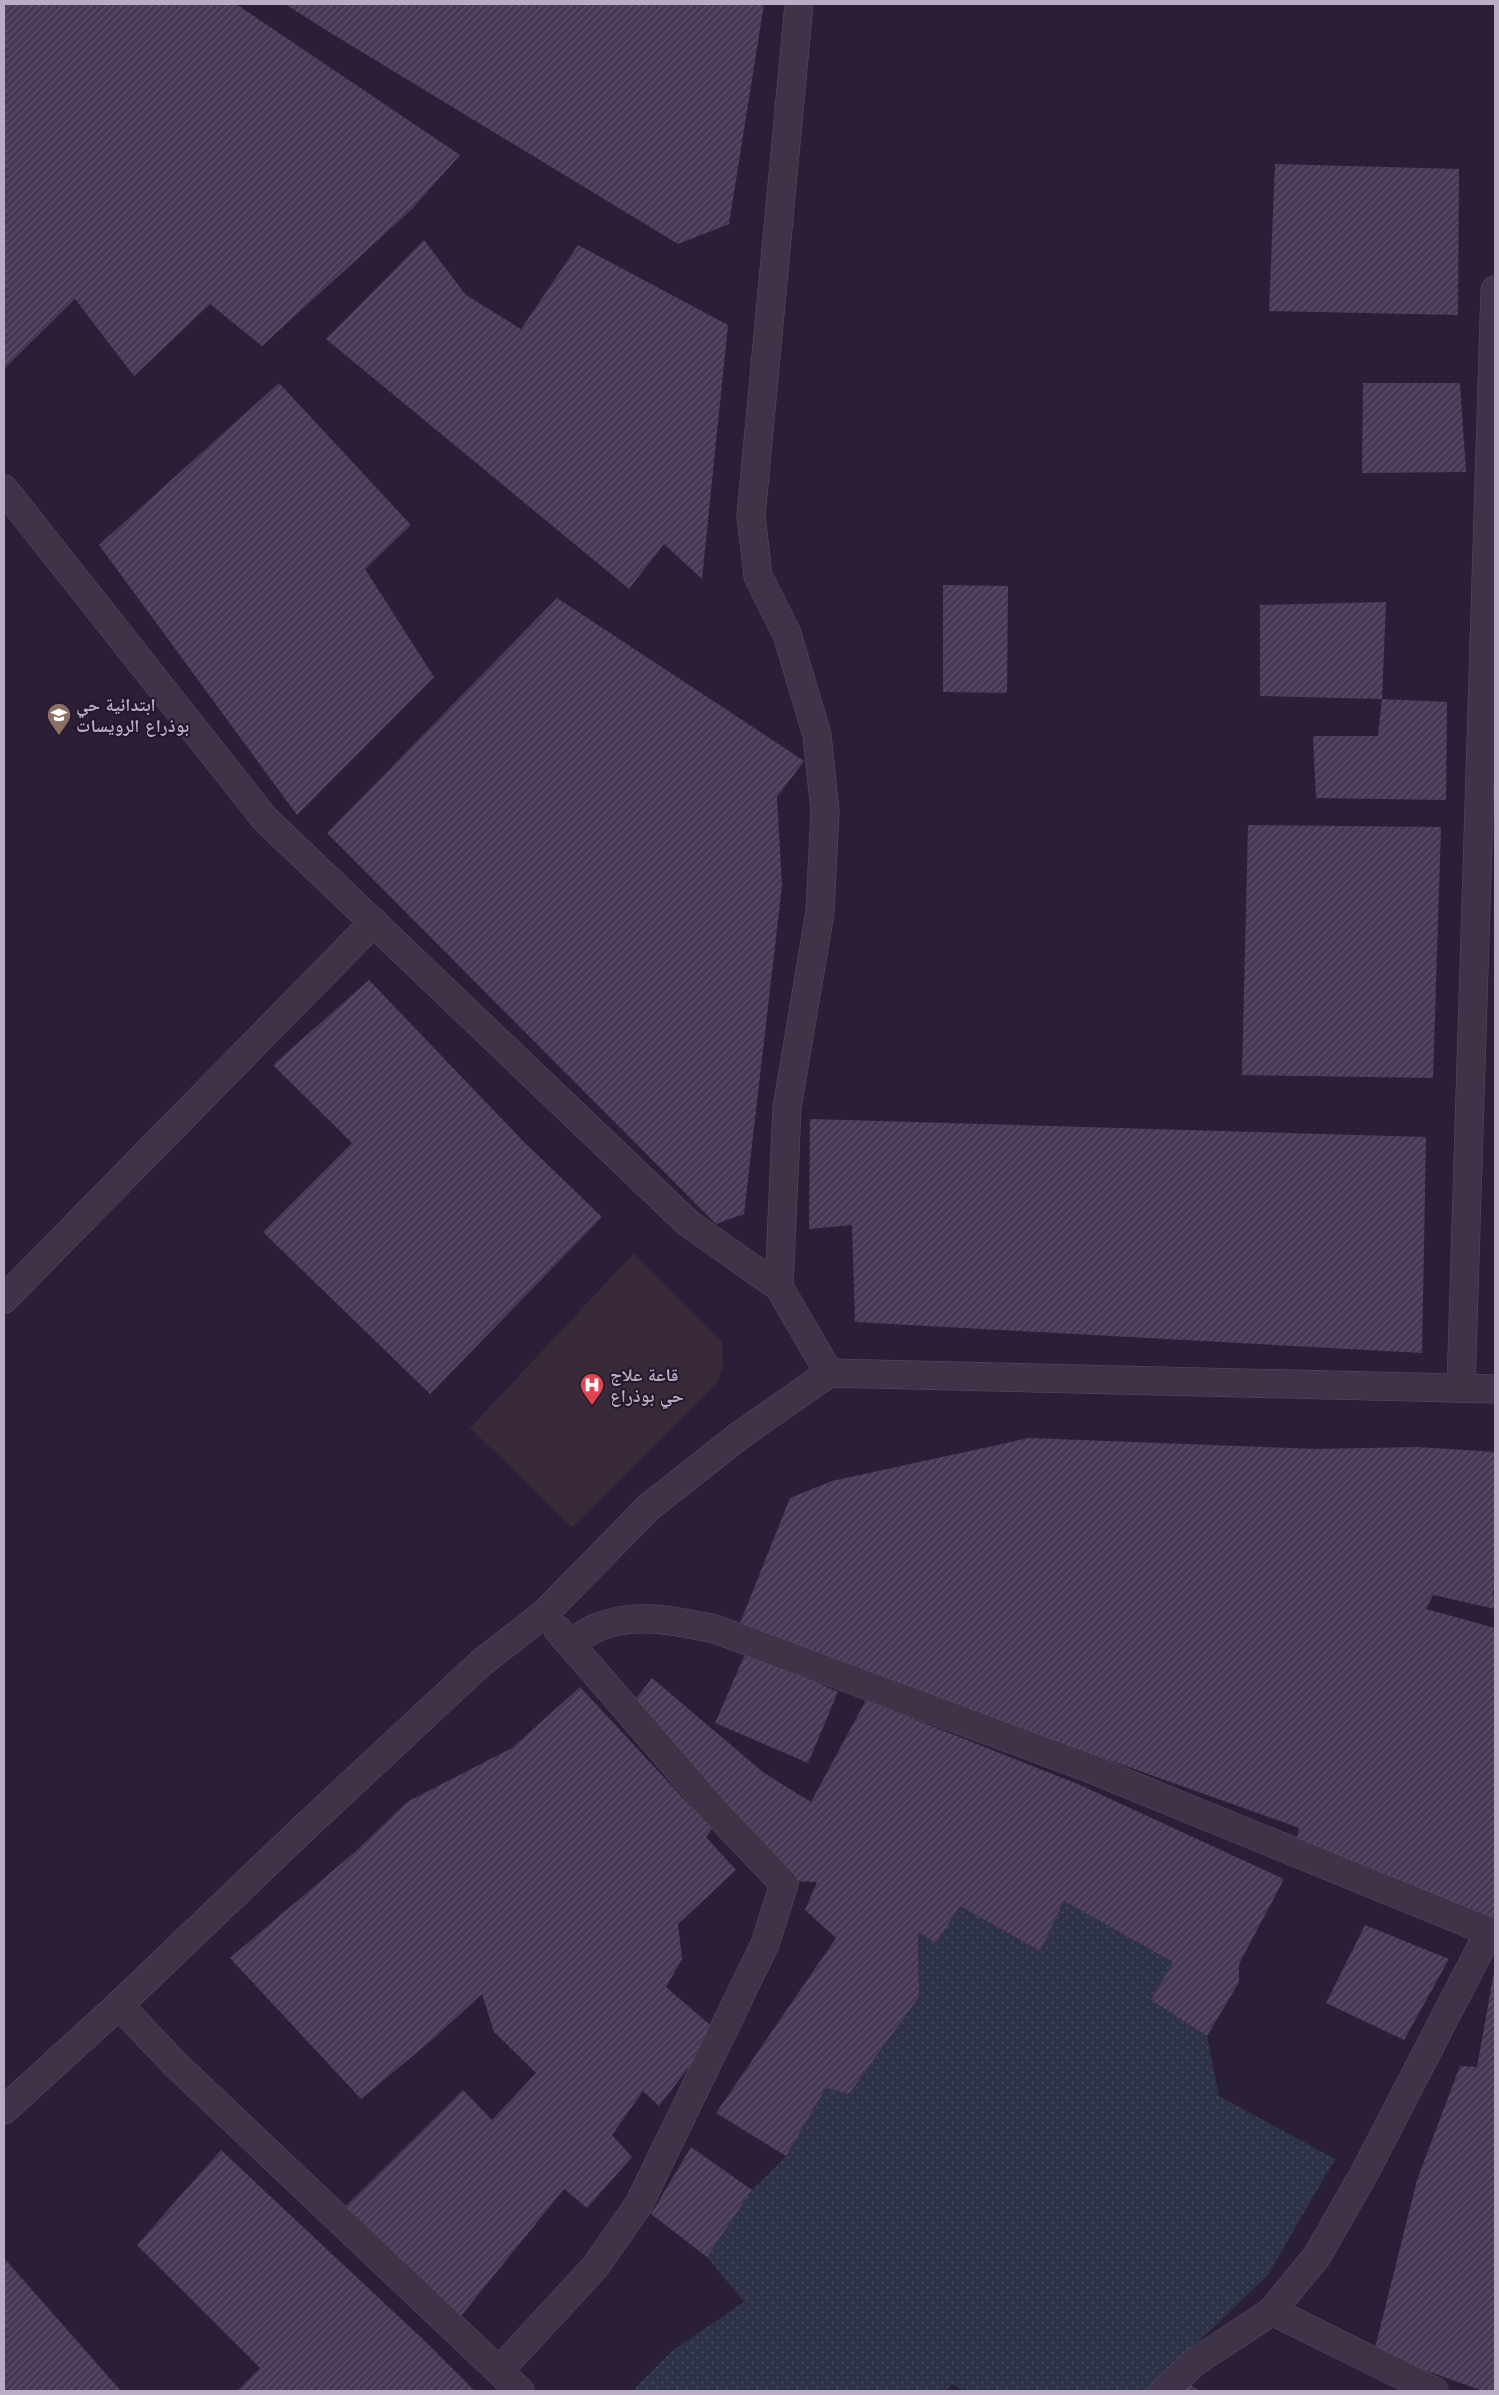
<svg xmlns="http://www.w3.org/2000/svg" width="1499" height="2395" font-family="Jost,'Noto Naskh Arabic',sans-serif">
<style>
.medical{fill:#382a38}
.park{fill:url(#park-dots)}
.building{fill:url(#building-hatch)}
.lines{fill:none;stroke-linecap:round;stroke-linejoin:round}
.street-casing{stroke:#584d62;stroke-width:29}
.street{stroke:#3e3347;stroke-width:28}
.labels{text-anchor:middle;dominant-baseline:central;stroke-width:4;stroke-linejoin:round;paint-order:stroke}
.poi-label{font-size:18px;font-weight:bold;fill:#baacc4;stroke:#22182c;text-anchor:start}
</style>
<defs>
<pattern id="park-dots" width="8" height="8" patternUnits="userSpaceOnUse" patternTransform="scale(1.25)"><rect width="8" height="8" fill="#2d3247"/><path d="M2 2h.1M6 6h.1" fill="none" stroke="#494d60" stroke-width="1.8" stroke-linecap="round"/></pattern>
<pattern id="building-hatch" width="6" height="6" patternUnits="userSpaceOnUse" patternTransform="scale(1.25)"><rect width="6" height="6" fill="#473855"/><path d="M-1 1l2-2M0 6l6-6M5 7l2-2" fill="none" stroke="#5f526c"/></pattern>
</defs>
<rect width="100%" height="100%" fill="#2b1f37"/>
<path class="medical" d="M 634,1253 L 722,1341 L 723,1366 L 716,1385 L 572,1527 L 470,1428 Z"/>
<path class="park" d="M 1064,1901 L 1173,1962 L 1151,2000 L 1207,2036 L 1219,2096 L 1335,2159 L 1268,2275 L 1187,2353 L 1152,2391 L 964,2391 L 952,2384 L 946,2391 L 632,2391 L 672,2351 L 744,2302 L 707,2257 L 752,2190 L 786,2156 L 826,2088 L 849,2094 L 919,1997 L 918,1932 L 936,1942 L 960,1906 L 1040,1951 Z"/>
<g class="building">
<path d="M 4,4 L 236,4 L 460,155 L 412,209 L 262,346 L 210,304 L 134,376 L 75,299 L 4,369 Z"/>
<path d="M 285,4 L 764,4 L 729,224 L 678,244 L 329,32 Z"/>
<path d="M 1275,164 L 1459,169 L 1458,315 L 1269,311 Z"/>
<path d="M 424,240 L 466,295 L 521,329 L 578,245 L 728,325 L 702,579 L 664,544 L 629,589 L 326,339 Z"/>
<path d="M 279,383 L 411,525 L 365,569 L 434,677 L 297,815 L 99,545 Z"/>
<path d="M 1363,383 L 1460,383 L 1466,472 L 1362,473 Z"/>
<path d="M 943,585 L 1008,586 L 1007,693 L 943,692 Z"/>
<path d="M 557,598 L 804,761 L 777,797 L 782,886 L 744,1214 L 716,1224 L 327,833 Z"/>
<path d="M 1386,602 L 1382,699 L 1260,696 L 1260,605 Z"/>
<path d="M 1382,699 L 1447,702 L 1446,800 L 1316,798 L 1313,736 L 1378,736 Z"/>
<path d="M 1248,825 L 1441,827 L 1433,1078 L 1242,1075 Z"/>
<path d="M 369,980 L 523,1141 L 602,1217 L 430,1394 L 263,1232 L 352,1143 L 273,1065 Z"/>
<path d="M 810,1119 L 1426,1137 L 1422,1353 L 855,1322 L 852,1225 L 809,1229 Z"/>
<path d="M 1029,1438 L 1317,1449 L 1418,1447 L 1495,1452 L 1495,1589 L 1493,1590 L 1495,1609 L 1433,1595 L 1426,1609 L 1495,1628 L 1495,1919 L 1296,1841 L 1299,1828 L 905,1687 L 740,1623 L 790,1498 L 832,1481 Z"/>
<path d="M 746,1652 L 838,1692 L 808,1763 L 715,1723 Z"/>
<path d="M 652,1678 L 764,1773 L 811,1802 L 866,1700 L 1080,1785 L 1284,1879 L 1239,1964 L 1239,1982 L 1207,2036 L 1151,2000 L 1173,1962 L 1064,1901 L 1040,1951 L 960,1906 L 936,1943 L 918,1932 L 919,1997 L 849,2094 L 826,2088 L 786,2156 L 716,2113 L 836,1938 L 805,1910 L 817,1882 L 790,1881 L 632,1704 Z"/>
<path d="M 580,1687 L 712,1829 L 706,1837 L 736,1870 L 678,1924 L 682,1959 L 666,1987 L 717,2031 L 659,2106 L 643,2091 L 612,2135 L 632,2157 L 587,2208 L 564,2189 L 456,2322 L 339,2213 L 463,2090 L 492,2120 L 536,2073 L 494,2032 L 482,1994 L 433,2039 L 361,2099 L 230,1958 L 356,1851 L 407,1802 L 512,1748 Z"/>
<path d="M 1365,1925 L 1449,1959 L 1404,2040 L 1326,2003 Z"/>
<path d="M 1494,1972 L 1495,2391 L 1483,2391 L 1374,2352 L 1417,2180 L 1460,2066 L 1477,2067 Z"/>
<path d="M 691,2147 L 752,2190 L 707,2257 L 651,2214 Z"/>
<path d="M 221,2150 L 428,2344 L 475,2391 L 237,2391 L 260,2368 L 137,2245 Z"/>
<path d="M 4,2258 L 121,2391 L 4,2391 Z"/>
<path d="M 1186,2382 L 1200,2391 L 1179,2391 Z"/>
</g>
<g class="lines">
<defs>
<g id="street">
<path d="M 799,4 L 751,516 L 758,576 L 787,634 L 817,735 L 825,811 L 820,912 L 787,1108 L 779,1287 L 829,1373"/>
<path d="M 4,489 L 265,819 L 688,1223 L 779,1287"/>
<path d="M 4,1299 L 374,922"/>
<path d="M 1461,1388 L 1495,290"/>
<path d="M 569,1643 C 578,1638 587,1632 596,1628 C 634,1611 676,1621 715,1629 L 1089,1768 L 1495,1934"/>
<path d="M 119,2005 L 176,2065 L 520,2391"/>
<path d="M 4,2110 L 119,2005 L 304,1828 L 481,1663 L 544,1614 L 649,1507 L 739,1436 L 829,1373 L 1495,1389"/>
<path d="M 1272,2311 L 1434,2391"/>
<path d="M 499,2371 L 595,2267 L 639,2204 L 765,1944 L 784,1884 L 713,1809 L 558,1630"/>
<path d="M 1164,2391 L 1195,2362 L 1272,2311 L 1317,2256 L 1365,2172 L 1489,1932"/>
</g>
</defs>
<use href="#street" class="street-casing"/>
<use href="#street" class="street"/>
</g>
<defs>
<symbol id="school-pin" viewBox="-11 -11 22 30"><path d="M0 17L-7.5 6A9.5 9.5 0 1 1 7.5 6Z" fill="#8d6e63" stroke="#22182c"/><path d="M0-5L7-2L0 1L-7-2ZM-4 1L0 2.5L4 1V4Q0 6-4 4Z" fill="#fff"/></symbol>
<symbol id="hospital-pin" viewBox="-11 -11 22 30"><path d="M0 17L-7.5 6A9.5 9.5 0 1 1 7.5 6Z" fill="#e0444e" stroke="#22182c"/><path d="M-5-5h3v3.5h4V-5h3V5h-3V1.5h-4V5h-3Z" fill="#fff"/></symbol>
</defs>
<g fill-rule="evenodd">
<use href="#school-pin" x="45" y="701" width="28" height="38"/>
<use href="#hospital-pin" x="578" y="1371" width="28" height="38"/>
</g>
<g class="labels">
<g class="poi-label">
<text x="76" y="705">ابتدائية حي<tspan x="76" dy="21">بوذراع الرويسات</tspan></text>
<text x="610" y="1375">قاعة علاج<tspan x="610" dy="21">حي بوذراع</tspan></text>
</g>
</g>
<rect width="1499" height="2395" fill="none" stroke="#baacc4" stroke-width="10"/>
</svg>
